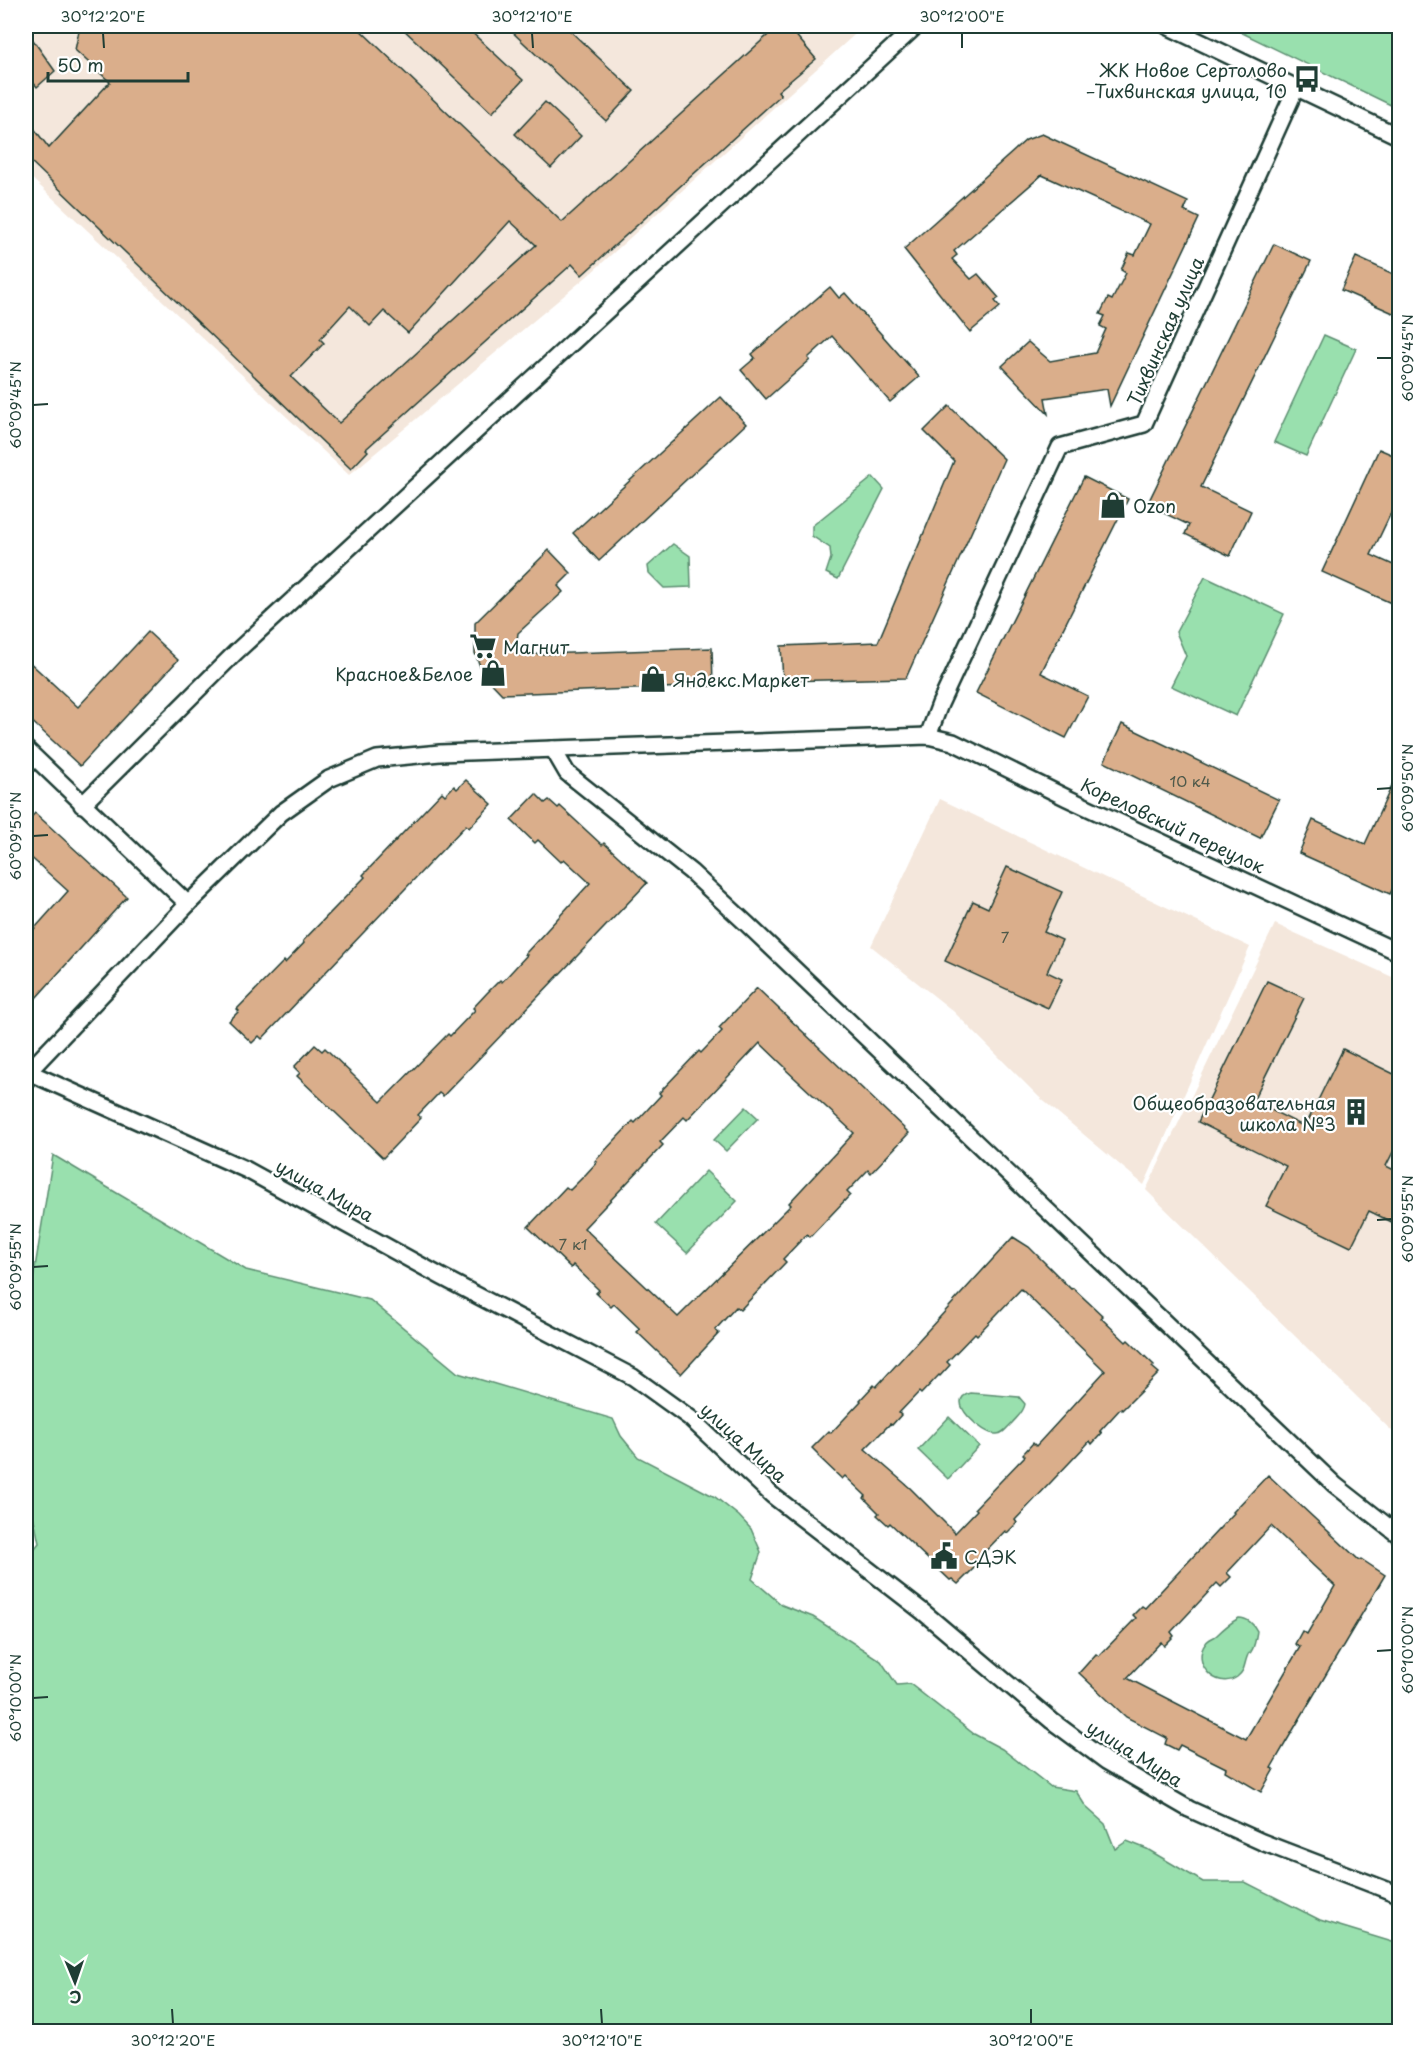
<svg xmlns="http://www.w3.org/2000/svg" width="1425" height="2057" font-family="'Playpen Sans',sans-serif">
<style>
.built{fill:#f4e7dc}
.green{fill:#99e0ae;stroke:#5c8e71;stroke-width:1.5}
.building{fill:#daae8b;stroke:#1f3d34;stroke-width:1.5;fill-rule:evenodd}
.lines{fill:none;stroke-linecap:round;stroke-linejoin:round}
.street-casing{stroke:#1f3d34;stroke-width:20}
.street{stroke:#fff;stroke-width:15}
.ticks{fill:none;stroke:#1f3d34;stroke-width:2}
.labels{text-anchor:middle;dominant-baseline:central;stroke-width:4.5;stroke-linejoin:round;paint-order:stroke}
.number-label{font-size:15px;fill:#4e594a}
.poi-label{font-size:18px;fill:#1f3d34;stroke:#fff;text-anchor:start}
.street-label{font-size:18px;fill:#1f3d34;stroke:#fff}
.neatline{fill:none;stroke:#1f3d34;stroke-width:2}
.ticks-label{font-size:15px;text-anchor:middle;fill:#1f3d34}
</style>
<rect width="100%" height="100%" fill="#fff"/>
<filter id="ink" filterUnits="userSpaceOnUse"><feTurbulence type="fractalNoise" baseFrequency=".0167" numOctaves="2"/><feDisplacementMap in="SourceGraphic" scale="12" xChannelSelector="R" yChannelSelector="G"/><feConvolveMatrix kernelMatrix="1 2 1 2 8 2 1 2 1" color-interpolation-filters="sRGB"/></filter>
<g filter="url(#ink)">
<g class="built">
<path d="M 26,26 L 864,26 L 591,273 L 349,475 L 26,173 Z"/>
<path d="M 940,799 L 1250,947 L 1144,1185 L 1039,1097 L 953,1011 L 871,946 Z"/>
<path d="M 1275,924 L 1399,980 L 1399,1438 L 1146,1190 Z"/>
</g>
<g class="green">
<path d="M 1228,26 L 1399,26 L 1399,109 Z"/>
<path d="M 1324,335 L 1356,349 L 1306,456 L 1274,442 Z"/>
<path d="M 873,477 L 884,489 L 838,579 L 826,573 L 831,558 L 830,548 L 812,536 L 812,526 Z"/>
<path d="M 673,544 L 690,556 L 691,587 L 664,588 L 649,573 L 648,566 Z"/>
<path d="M 1205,577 L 1284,614 L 1236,716 L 1171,686 L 1186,656 L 1176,632 Z"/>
<path d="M 746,1107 L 758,1118 L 726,1151 L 714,1140 Z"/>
<path d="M 53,1155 L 246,1270 L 370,1300 L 458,1373 L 613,1419 L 621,1436 L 638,1457 L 715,1497 L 739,1516 L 751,1529 L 761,1552 L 752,1579 L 782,1605 L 813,1617 L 881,1661 L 897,1685 L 910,1684 L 974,1734 L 1002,1749 L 1051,1787 L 1076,1791 L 1086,1807 L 1105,1824 L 1115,1849 L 1127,1841 L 1147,1849 L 1203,1882 L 1245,1882 L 1320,1920 L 1399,1944 L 1399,2031 L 26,2031 L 26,1559 L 39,1543 L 26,1482 L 26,1324 Z"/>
<path d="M 706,1171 L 737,1201 L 687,1253 L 656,1224 Z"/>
<path d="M 971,1393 L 1019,1397 L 1025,1404 C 1024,1412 1017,1417 1012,1423 C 1007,1428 1003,1434 997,1434 C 984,1436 942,1399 971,1393 Z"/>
<path d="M 949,1417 L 979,1446 L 948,1479 L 918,1450 Z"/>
<path d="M 1239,1618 C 1247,1618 1254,1624 1257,1631 C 1256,1637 1255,1645 1252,1650 C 1249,1657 1250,1649 1247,1657 C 1244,1665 1245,1671 1237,1677 C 1216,1691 1190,1662 1206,1643 C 1208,1639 1214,1638 1217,1635 C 1224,1628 1230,1623 1239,1618 Z"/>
</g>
<g class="building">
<path d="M 80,26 L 356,26 L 562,222 L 778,26 L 788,26 L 816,59 L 778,91 L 781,95 L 582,275 L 572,264 L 366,449 L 368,451 L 351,469 L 26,157 L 26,118 L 49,148 L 110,82 L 75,50 ZM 510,221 L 536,245 L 339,423 L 291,377 L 324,343 L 320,339 L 350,306 L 370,326 L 384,311 L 408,333 Z"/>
<path d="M 400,26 L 465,26 L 523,80 L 492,113 Z"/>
<path d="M 506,26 L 565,26 L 634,91 L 606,121 Z"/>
<path d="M 26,30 L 55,71 L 37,87 L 26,74 Z"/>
<path d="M 545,102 L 581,136 L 551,168 L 515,134 Z"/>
<path d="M 1042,134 L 1188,202 L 1184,211 L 1199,218 L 1110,406 L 1107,389 L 1045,398 L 1048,414 L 1002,366 L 1028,342 L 1050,361 L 1095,353 L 1106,329 L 1100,326 L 1105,316 L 1100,314 L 1108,298 L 1112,300 L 1126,273 L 1121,270 L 1129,253 L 1135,255 L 1150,224 L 1042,175 L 954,251 L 957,255 L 952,259 L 971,279 L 978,274 L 999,298 L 995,301 L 1000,307 L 970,332 L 904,249 L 1026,140 Z"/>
<path d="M 1274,244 L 1311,261 L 1201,487 L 1251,511 L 1230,556 L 1185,534 L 1189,525 L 1147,505 Z"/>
<path d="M 1356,257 L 1400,277 L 1400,316 L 1341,290 Z"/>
<path d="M 830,287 L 839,298 L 845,293 L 919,377 L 890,402 L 832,336 L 808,358 L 810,360 L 766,399 L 741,370 L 755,358 L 752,354 Z"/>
<path d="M 721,397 L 746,424 L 599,561 L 573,533 Z"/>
<path d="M 949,406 L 1004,459 L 906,678 L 783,681 L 781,646 L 878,642 L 954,461 L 924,431 Z"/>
<path d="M 1379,449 L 1400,458 L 1400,494 L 1371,555 L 1400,568 L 1400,607 L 1322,572 Z"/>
<path d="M 1084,477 L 1128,499 L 1041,673 L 1088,696 L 1066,738 L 976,693 Z"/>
<path d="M 549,550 L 571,573 L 558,586 L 563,592 L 518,633 L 515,655 L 712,648 L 713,686 L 502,694 L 483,674 L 475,653 L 475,623 Z"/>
<path d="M 148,632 L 178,660 L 80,766 L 26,716 L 26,659 L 78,707 Z"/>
<path d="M 1122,724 L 1279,800 L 1260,838 L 1104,762 Z"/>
<path d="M 1400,768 L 1400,873 L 1390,894 L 1299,853 L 1313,820 L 1365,844 Z"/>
<path d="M 466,780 L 492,804 L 469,828 L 466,825 L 262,1039 L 259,1036 L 252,1043 L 229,1021 L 239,1011 L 237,1009 L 284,961 L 285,963 L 304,943 L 303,941 L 365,877 L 363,875 L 442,792 L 445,795 L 454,786 L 457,789 Z"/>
<path d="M 536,794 L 545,803 L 549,800 L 558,808 L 560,806 L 602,845 L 604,843 L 647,883 L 443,1096 L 439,1093 L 418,1115 L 421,1118 L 383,1158 L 297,1076 L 300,1073 L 294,1067 L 315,1045 L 322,1051 L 325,1048 L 381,1102 L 448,1034 L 450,1036 L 475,1010 L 473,1008 L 487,993 L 500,980 L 502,982 L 527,955 L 525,954 L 590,883 L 564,859 L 561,862 L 538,840 L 535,843 L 511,820 Z"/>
<path d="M 35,813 L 127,897 L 26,1009 L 26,938 L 68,891 L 26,853 L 26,823 Z"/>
<path d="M 1007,867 L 1062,892 L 1044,932 L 1062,940 L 1047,972 L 1062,979 L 1048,1008 L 945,961 L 973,901 L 988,908 Z"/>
<path d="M 1267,981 L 1304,998 L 1253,1101 L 1305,1127 L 1343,1049 L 1400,1077 L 1400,1138 L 1386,1166 L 1400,1173 L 1400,1226 L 1369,1211 L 1351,1247 L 1266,1206 L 1286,1166 L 1198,1122 Z"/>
<path d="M 757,988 L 909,1133 L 871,1173 L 868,1170 L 847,1192 L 850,1195 L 810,1237 L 807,1234 L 783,1259 L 786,1262 L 740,1310 L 736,1307 L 715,1330 L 719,1333 L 681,1374 L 637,1332 L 640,1329 L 614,1304 L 611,1307 L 596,1293 L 599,1290 L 573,1265 L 571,1268 L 528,1227 L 566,1187 L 570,1190 L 586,1174 L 597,1162 L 595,1161 L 633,1121 L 635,1123 L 661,1095 L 659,1093 L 699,1051 L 701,1053 L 722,1031 L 719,1028 ZM 760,1043 L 786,1068 L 785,1069 L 854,1133 L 789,1203 L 791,1205 L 678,1317 L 584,1228 L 663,1145 L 660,1142 L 684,1117 L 687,1120 Z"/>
<path d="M 1013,1237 L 1029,1247 L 1071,1289 L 1073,1288 L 1103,1316 L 1101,1318 L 1126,1342 L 1128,1340 L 1154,1365 L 1152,1367 L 1159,1373 L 1122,1410 L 1121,1408 L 1100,1431 L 1102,1433 L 1092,1444 L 1090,1441 L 1071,1461 L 1015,1520 L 1017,1523 L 1007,1533 L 1005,1531 L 972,1565 L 975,1567 L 958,1584 L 952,1579 L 950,1580 L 890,1523 L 888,1525 L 877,1515 L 879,1513 L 864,1498 L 866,1496 L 845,1476 L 842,1479 L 818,1456 L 819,1455 L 812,1448 L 829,1431 L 831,1433 L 861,1401 L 860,1400 L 874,1385 L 876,1387 ZM 1021,1289 L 1105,1371 L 1036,1446 L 1033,1443 L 1023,1454 L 1025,1456 L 975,1508 L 977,1510 L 955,1533 L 910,1488 L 865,1449 L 890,1424 L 892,1425 L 901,1415 L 899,1413 L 919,1392 L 921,1394 L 939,1375 L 940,1376 L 950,1365 L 947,1362 L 975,1333 L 977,1335 Z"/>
<path d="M 1268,1475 L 1359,1560 L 1361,1559 L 1385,1575 L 1286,1742 L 1271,1768 L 1274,1769 L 1261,1792 L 1225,1771 L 1226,1768 L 1180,1745 L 1177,1750 L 1165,1744 L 1167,1738 L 1126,1717 L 1079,1673 L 1096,1654 L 1099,1656 L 1136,1618 L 1133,1615 L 1142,1606 L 1145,1608 L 1234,1513 L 1233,1512 ZM 1271,1526 L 1335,1586 L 1307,1634 L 1302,1631 L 1295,1644 L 1300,1647 L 1246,1739 L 1127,1678 L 1161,1642 L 1164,1646 L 1174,1636 L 1171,1632 L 1217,1583 L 1221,1587 L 1231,1577 L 1227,1573 Z"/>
</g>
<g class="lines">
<defs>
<g id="street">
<path d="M 1167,26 L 1400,137"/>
<path d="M 928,736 L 940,704 L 1060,447 L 1144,424 L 1296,88"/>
<path d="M 26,749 L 188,904"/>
<path d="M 553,749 L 567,773 L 691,872 L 747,924 L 1335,1485 L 1400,1536"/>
<path d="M 82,805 L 236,652 L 916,26"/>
<path d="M 26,1071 L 247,1170 L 442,1277 L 633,1377 L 690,1418 L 772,1495 L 922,1611 L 1052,1721 L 1106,1761 L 1189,1809 L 1262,1842 L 1400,1895"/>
<path d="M 28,1072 L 188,904 L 281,813 L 329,779 L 377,759 L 440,753 L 928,736 L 953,742 L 1067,798 L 1400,953"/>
</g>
</defs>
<use href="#street" class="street-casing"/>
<use href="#street" class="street"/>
</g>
</g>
<path class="ticks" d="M 103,33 L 104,48M 532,33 L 533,48M 962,33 L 962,48M 1377,358 L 1392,358M 33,405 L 48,404M 1377,789 L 1392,788M 33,836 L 48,835M 1377,1220 L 1392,1219M 33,1267 L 48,1266M 1377,1651 L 1392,1650M 33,1698 L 48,1697M 172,2009 L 173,2024M 601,2009 L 602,2024M 1031,2009 L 1031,2024"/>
<defs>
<symbol id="bus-bare" viewBox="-9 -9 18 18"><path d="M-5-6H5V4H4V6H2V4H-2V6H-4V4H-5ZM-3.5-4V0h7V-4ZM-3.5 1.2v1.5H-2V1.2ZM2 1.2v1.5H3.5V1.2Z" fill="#1f3d34" stroke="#fff" stroke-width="2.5" paint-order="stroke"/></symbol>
<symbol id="shop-bare" viewBox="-9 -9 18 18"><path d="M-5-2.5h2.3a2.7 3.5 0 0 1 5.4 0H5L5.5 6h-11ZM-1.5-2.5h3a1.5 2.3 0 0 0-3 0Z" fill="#1f3d34" stroke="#fff" stroke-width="2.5" paint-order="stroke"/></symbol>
<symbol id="supermarket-bare" viewBox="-9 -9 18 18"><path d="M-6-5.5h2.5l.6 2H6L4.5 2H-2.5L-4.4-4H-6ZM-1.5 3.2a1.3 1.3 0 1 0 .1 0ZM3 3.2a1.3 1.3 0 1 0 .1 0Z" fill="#1f3d34" stroke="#fff" stroke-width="2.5" paint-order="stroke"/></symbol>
<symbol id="building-bare" viewBox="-9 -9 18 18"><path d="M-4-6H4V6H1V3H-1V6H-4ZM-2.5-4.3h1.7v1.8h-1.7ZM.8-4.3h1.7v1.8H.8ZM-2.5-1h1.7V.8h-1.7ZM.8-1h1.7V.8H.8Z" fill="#1f3d34" stroke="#fff" stroke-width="2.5" paint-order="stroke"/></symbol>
<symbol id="civic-bare" viewBox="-9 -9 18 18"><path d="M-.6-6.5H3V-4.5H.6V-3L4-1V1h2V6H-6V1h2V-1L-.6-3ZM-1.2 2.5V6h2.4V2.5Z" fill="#1f3d34" stroke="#fff" stroke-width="2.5" paint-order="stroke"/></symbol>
</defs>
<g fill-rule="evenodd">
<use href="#bus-bare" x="1288" y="60" width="38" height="38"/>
<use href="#shop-bare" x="1094" y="486" width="38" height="38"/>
<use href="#supermarket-bare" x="464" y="627" width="38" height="38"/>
<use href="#shop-bare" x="474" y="654" width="38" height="38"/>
<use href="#shop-bare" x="634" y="660" width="38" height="38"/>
<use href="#building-bare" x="1337" y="1093" width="38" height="38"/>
<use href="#civic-bare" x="925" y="1537" width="38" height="38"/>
</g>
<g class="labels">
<g class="number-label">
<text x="1190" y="780">10 к4</text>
<text x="1005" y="936">7</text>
<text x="573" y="1243">7 к1</text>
</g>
<g class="poi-label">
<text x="1287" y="69" text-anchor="end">ЖК Новое Сертолово<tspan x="1287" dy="21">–Тихвинская улица, 10</tspan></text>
<text x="1133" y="505">Ozon</text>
<text x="503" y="646">Магнит</text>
<text x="473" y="673" text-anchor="end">Красное&amp;Белое</text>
<text x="673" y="679">Яндекс.Маркет</text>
<text x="1336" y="1102" text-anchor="end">Общеобразовательная<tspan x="1336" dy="21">школа №3</tspan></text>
<text x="964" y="1556">СДЭК</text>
</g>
<g class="street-label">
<text transform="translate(1165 331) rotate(-66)">Тихвинская улица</text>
<text transform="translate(1173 825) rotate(25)">Кореловский переулок</text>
<text transform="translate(325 1190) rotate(29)">улица Мира</text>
<text transform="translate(744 1442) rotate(42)">улица Мира</text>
<text transform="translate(1135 1753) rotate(32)">улица Мира</text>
</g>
</g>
<rect width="1425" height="2057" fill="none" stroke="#fff" stroke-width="66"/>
<g transform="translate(75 1982) rotate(178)" stroke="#ffffff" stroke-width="4.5" paint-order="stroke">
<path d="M0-4.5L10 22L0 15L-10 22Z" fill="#1f3d34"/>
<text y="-9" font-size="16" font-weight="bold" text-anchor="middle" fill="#1f3d34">С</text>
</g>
<path d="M48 72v9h140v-9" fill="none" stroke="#1f3d34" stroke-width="3"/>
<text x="57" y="72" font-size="18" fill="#1f3d34" stroke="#ffffff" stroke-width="4.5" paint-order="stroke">50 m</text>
<rect x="33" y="33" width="1359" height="1991" class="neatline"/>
<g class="ticks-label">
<text x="103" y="22">30°12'20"E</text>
<text x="532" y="22">30°12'10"E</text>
<text x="962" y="22">30°12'00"E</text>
<text transform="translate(1408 358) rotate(-90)" y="5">60°09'45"N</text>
<text transform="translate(16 405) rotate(-90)" y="5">60°09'45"N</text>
<text transform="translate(1408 788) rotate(-90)" y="5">60°09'50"N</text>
<text transform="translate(16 836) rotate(-90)" y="5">60°09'50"N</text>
<text transform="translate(1408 1219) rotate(-90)" y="5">60°09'55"N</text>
<text transform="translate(16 1267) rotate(-90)" y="5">60°09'55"N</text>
<text transform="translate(1408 1650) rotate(-90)" y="5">60°10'00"N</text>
<text transform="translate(16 1698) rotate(-90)" y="5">60°10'00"N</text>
<text x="173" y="2046">30°12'20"E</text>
<text x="602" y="2046">30°12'10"E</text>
<text x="1031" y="2046">30°12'00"E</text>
</g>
</svg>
